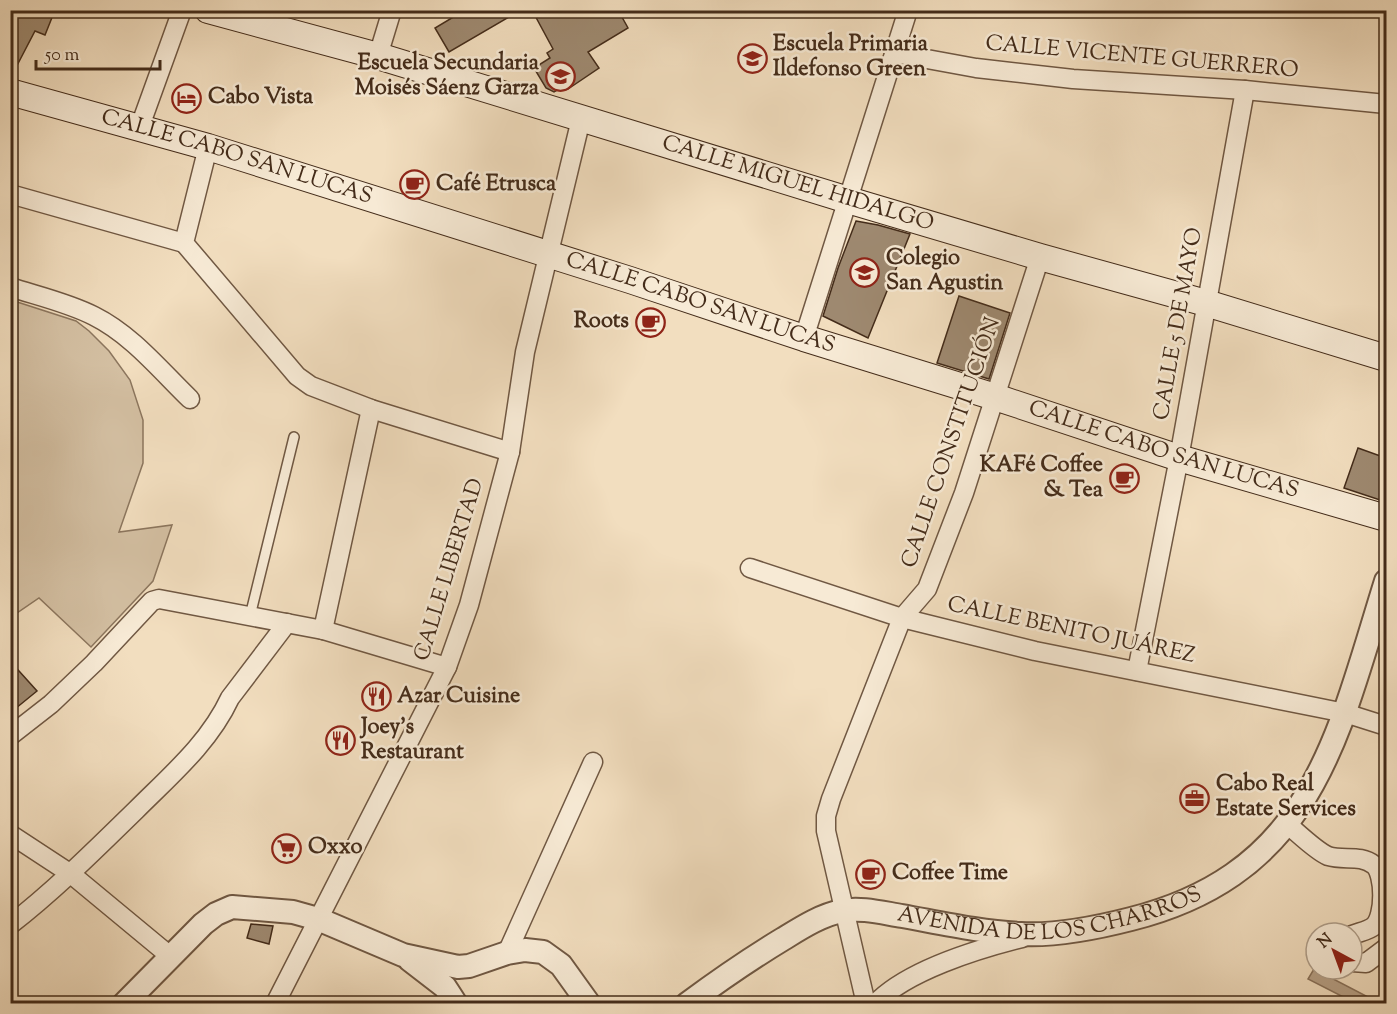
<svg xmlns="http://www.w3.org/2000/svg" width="1397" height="1014" font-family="'Sorts Mill Goudy',serif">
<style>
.green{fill:#d4c0a3;stroke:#8c765e;stroke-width:1.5}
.water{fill:#b7a187;stroke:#89725b;stroke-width:1.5}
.building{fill:#9e8970;stroke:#442c1a;stroke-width:1.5}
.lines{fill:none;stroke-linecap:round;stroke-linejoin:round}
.service-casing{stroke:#705843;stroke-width:12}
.minor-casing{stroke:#705843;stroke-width:21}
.tertiary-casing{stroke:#705843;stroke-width:26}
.secondary-casing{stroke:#442c1a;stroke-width:28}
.service{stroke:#f7ead5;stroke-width:9}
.minor{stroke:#f7ead5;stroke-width:18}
.tertiary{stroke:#f7ead5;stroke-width:22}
.secondary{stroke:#f7ead5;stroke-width:26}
.labels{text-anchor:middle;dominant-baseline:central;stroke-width:5;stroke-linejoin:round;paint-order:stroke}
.poi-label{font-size:22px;font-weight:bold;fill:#442c1a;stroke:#f7ead5;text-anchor:start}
.street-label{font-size:22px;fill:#442c1a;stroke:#f7ead5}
</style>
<rect width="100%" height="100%" fill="#f2debf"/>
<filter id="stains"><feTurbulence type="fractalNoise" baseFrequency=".00333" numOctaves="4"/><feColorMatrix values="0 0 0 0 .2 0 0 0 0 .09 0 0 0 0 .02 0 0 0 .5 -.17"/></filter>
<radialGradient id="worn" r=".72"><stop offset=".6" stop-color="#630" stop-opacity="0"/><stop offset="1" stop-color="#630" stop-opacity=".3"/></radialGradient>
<path class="green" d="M 11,300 L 76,321 L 89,331 L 109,351 L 130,380 L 143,420 L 143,463 L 119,532 L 172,525 L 153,581 L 91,647 L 39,598 L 11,617 Z"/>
<path class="water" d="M 1314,969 L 1370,998 L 1367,1003 L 1355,1003 L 1308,979 Z"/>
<g class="building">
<path d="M 10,10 L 55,10 L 45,35 L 35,31 L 11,77 Z"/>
<path d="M 465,10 L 521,10 L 449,52 L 435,28 Z"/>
<path d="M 532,10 L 618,10 L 628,28 L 588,52 L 599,68 L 568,89 L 566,85 L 554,92 L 546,88 L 534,68 L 550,58 L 547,53 L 553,49 Z"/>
<path d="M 856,221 L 878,225 L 910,234 L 868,338 L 823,316 L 838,268 Z"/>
<path d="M 959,296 L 1010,313 L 989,379 L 937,363 Z"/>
<path d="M 1358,448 L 1386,458 L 1386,502 L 1344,488 Z"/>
<path d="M 10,661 L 37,691 L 10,713 Z"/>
<path d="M 251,924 L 273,926 L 269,944 L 247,938 Z"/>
</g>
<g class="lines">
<defs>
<path id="service" d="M 250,616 L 294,437"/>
<g id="minor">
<path d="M 894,53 L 976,68 L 1073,79 L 1245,90 L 1386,104"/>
<path d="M 378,56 L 392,10"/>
<path d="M 139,129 L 182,10"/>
<path d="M 208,147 L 184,243 L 297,376 L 311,386 L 371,409 L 510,452"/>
<path d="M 10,194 L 184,243"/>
<path d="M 10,287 C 38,296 69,303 94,316 C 132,335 160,370 190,399"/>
<path d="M 804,338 L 908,10"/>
<path d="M 750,568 L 902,618 L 1035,651 L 1345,713 L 1386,726"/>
<path d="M 323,630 L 371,409"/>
<path d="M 1137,671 L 1179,458 L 1245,90"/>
<path d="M 10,736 L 51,704 L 94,663 L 152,601 L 159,599 L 323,630 L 447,667"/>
<path d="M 1287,824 C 1298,833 1316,851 1328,856 C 1344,861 1360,854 1374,865 C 1385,874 1385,916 1374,926 C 1368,931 1359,932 1352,935"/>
<path d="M 10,834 L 71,874 L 170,956"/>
<path d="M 10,925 C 55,890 95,850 136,810 C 171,775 209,743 230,698 L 287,623"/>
<path d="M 507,953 L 593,762"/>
<path d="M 1352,962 L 1366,963 L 1386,948"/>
<path d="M 275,1004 L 447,667 L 469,605 L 510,452 L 525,352 L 581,119"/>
<path d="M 866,1004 L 826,831 L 826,816 L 831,799 L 902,618 L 927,589 L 964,493 L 1040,257"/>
<path d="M 875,1004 C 906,971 978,949 1022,938"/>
</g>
<g id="tertiary">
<path d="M 410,960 L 445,987 L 456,1004"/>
<path d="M 124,1004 L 203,924 L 216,914 L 232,907 L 293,912 L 318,919 L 403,955 L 458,967 L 469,966 L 507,953 L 525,950 L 543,952 L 561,965 L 589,1004"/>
<path id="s1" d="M 687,1004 C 718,981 750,959 783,939 C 801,928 821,915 842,911 C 860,907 883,913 902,916 C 941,923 981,932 1021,934 C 1057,936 1096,928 1131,919 C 1313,873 1337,738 1386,581"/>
</g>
<g id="secondary">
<path id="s2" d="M 208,10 L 378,56 L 848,200 L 1040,257 L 1206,303 L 1386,358"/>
<path id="s3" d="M 10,92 L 208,147 L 630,280 L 804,338 L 995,397 L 1179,458 L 1386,518"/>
</g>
</defs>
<use href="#service" class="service-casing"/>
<use href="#minor" class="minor-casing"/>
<use href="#tertiary" class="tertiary-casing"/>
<use href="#secondary" class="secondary-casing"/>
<use href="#service" class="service"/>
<use href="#minor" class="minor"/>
<use href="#tertiary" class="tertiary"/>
<use href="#secondary" class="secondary"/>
</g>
<defs>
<symbol id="school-ring" viewBox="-11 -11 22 22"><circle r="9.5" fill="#f7ead5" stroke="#8f2418" stroke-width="1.5"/><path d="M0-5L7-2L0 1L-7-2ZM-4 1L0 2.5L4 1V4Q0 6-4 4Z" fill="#8f2418"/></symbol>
<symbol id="hotel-ring" viewBox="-11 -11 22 22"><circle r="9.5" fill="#f7ead5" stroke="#8f2418" stroke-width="1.5"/><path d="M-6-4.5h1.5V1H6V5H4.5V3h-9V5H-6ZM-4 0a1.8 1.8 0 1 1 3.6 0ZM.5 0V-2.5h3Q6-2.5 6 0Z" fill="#8f2418"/></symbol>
<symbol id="cafe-ring" viewBox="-11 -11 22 22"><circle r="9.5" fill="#f7ead5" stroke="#8f2418" stroke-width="1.5"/><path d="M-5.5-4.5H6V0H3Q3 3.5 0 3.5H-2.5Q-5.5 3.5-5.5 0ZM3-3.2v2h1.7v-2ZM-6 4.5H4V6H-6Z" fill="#8f2418"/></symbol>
<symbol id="restaurant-ring" viewBox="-11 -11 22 22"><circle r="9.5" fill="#f7ead5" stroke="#8f2418" stroke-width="1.5"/><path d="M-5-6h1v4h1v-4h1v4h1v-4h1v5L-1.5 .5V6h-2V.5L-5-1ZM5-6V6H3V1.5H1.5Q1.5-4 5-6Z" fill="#8f2418"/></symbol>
<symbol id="office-ring" viewBox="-11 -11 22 22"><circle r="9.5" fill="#f7ead5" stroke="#8f2418" stroke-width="1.5"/><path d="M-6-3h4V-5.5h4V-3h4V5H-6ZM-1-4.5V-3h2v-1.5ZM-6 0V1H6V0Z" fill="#8f2418"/></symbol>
<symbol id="supermarket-ring" viewBox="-11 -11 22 22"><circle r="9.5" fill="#f7ead5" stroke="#8f2418" stroke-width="1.5"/><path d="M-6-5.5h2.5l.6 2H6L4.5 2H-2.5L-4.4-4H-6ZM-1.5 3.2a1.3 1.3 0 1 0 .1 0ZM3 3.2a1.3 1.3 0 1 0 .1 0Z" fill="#8f2418"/></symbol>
</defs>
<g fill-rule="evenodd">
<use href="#school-ring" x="736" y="42" width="33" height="33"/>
<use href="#school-ring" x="544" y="60" width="33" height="33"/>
<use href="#hotel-ring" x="170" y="82" width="33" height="33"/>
<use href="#cafe-ring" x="398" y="168" width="33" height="33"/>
<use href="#school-ring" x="848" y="256" width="33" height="33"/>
<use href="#cafe-ring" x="634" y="306" width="33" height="33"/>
<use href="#cafe-ring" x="1108" y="462" width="33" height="33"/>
<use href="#restaurant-ring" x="360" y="680" width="33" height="33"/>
<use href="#restaurant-ring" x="324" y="724" width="33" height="33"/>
<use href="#office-ring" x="1178" y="782" width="33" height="33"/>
<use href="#supermarket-ring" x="270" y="832" width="33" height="33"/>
<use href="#cafe-ring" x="854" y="858" width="33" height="33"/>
</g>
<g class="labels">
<g class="poi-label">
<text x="773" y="45">Escuela Primaria<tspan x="773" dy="25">Ildefonso Green</tspan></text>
<text x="539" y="64" text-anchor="end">Escuela Secundaria<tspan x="539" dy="25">Moisés Sáenz Garza</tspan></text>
<text x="208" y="98">Cabo Vista</text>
<text x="436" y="185">Café Etrusca</text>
<text x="886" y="259">Colegio<tspan x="886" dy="25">San Agustin</tspan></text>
<text x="629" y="322" text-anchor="end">Roots</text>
<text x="1103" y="466" text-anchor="end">KAFé Coffee<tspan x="1103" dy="25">&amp; Tea</tspan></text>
<text x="397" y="697">Azar Cuisine</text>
<text x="361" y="728">Joey's<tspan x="361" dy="25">Restaurant</tspan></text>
<text x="1216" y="785">Cabo Real<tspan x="1216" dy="25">Estate Services</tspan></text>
<text x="308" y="848">Oxxo</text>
<text x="892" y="874">Coffee Time</text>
</g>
<g class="street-label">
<text transform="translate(1142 58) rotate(5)">CALLE VICENTE GUERRERO</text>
<text stroke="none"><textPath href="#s3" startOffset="236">CALLE CABO SAN LUCAS</textPath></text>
<text stroke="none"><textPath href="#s2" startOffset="615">CALLE MIGUEL HIDALGO</textPath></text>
<text stroke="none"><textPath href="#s3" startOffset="722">CALLE CABO SAN LUCAS</textPath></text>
<text transform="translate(1179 324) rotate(-80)">CALLE 5 DE MAYO</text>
<text transform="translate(952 443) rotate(-71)">CALLE CONSTITUCIÓN</text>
<text stroke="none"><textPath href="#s3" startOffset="1208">CALLE CABO SAN LUCAS</textPath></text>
<text transform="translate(450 570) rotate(-73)">CALLE LIBERTAD</text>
<text transform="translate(1071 631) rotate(12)">CALLE BENITO JUÁREZ</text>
<text stroke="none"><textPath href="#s1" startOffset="393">AVENIDA DE LOS CHARROS</textPath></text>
</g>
</g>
<rect width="1397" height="1014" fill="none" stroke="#f2debf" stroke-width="36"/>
<rect x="12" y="12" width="1373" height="990" fill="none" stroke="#442c1a" stroke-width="3"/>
<rect x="18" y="18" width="1361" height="978" fill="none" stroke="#442c1a" stroke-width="1.5"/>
<g transform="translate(1334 951) rotate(319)"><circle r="28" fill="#f7ead5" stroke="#af9e8a" stroke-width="1.5"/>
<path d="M0-4.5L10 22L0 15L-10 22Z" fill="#8f2418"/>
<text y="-9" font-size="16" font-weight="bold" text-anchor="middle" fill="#442c1a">N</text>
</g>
<path d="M36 60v9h124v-9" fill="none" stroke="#442c1a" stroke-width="3"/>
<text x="45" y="60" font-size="18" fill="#442c1a" stroke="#f7ead5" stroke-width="4.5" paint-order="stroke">50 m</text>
<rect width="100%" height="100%" filter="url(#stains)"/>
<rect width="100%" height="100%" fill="url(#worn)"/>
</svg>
